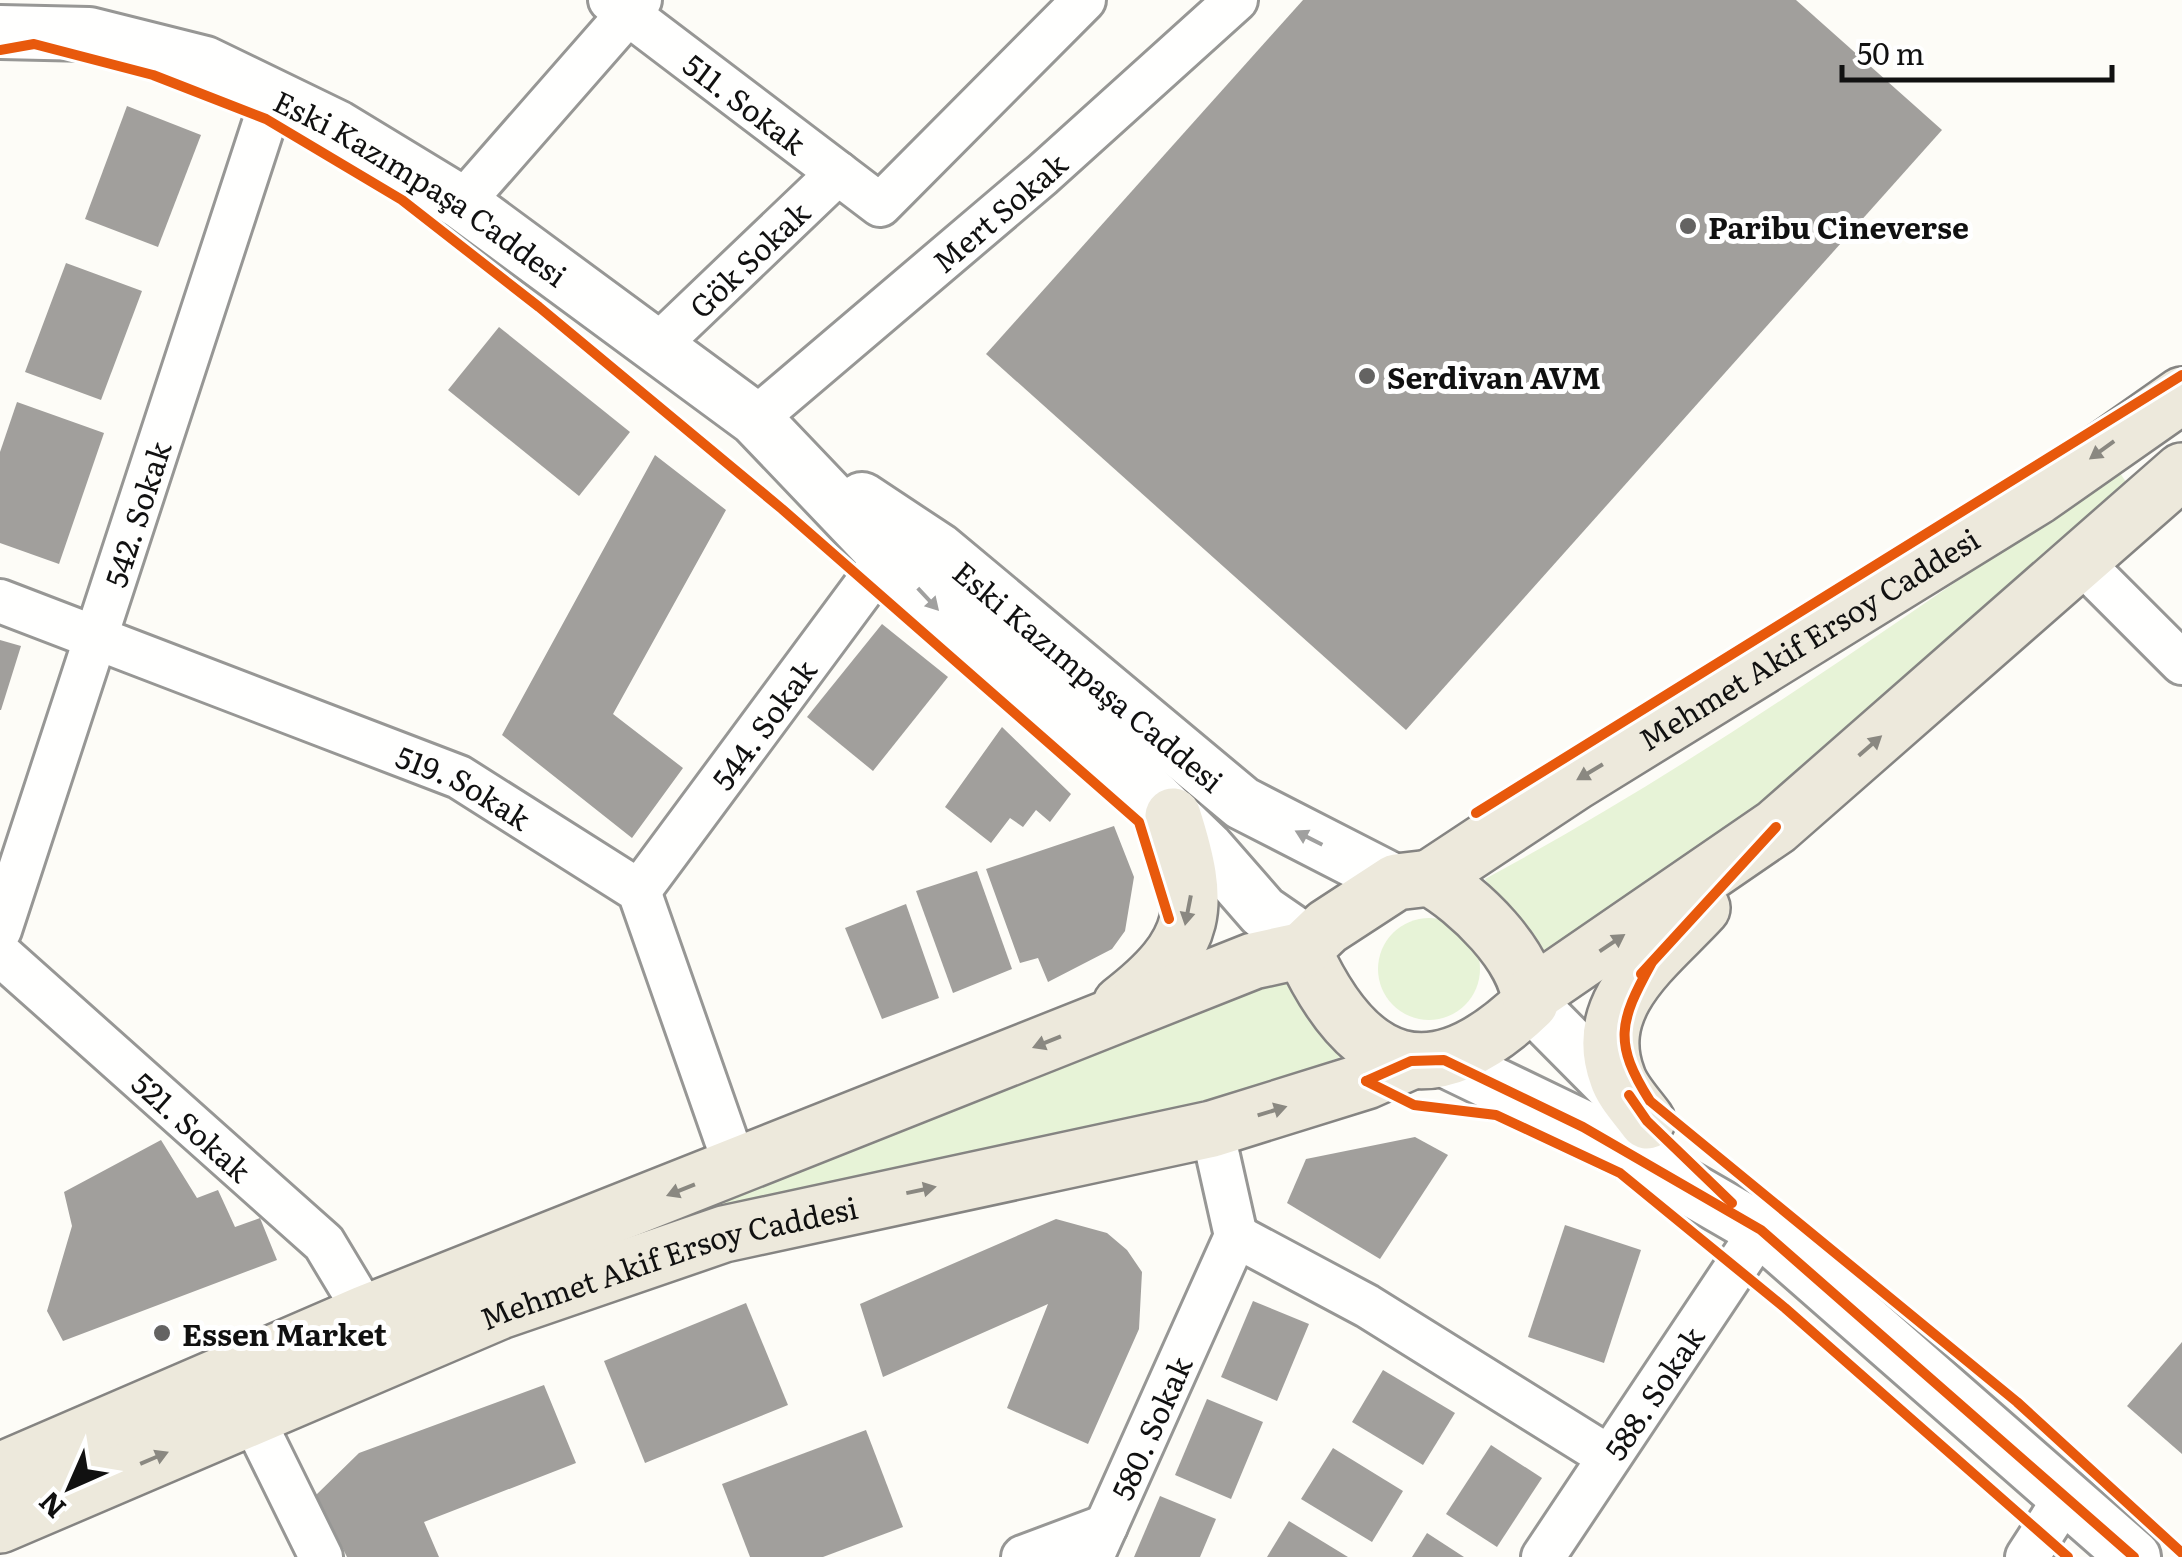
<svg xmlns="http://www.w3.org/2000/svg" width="2182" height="1557" font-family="Literata,serif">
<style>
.green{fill:#e7f3d7}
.building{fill:#a19f9c}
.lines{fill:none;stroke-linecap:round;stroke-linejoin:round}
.minor-casing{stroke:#979795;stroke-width:48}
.tertiary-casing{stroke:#979795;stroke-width:58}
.primary-casing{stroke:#858482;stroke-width:60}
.minor{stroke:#fffffe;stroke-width:42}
.tertiary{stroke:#fffffe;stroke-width:52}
.primary{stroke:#ede9dc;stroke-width:55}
.cycleway-casing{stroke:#fff;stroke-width:16}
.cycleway{stroke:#e8590c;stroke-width:10}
.oneway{fill:#8a8881}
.oneway2{fill:#a0a09f}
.poi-dot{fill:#646362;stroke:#fff;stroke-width:4}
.labels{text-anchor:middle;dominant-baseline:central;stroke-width:10;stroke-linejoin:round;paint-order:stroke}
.street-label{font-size:30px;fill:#111;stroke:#fff}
.poi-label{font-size:30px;font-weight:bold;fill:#111;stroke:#fff;text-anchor:start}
</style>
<rect width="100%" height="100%" fill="#fdfcf7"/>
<g class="green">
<path d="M 2118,470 L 2132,491 L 1862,741 L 1545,964 L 1485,879 C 1706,760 1911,612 2118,470 Z"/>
<circle cx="1429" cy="969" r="51"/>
<path d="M 1290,976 L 1357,1051 L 1208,1106 L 724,1224 L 716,1202 Z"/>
</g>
<g class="building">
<path d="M 1303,0 L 1796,0 L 1942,130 L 1406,730 L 986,354 Z"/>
<path d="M 127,106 L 201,135 L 158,247 L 85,219 Z"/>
<path d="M 66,263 L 142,291 L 101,400 L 25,372 Z"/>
<path d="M 499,327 L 630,432 L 579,496 L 448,390 Z"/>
<path d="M 17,402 L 104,433 L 59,564 L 0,543 L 0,452 Z"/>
<path d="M 655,455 L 726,510 L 613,714 L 683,768 L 632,838 L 502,735 Z"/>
<path d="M 882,624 L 948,677 L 873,771 L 807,717 Z"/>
<path d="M 0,640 L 21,646 L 1,710 L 0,710 Z"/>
<path d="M 1002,727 L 1071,794 L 1050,822 L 1036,810 L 1023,827 L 1010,818 L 991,843 L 945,807 Z"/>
<path d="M 1114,826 L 1134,877 L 1125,931 L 1112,949 L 1048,982 L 1038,958 L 1020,963 L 986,869 Z"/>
<path d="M 977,871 L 1012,969 L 953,993 L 916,891 Z"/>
<path d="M 906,904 L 939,998 L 882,1019 L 845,928 Z"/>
<path d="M 1415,1137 L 1448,1155 L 1380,1259 L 1287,1203 L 1306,1159 Z"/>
<path d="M 161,1140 L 197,1198 L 218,1190 L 235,1227 L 260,1218 L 277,1260 L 63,1341 L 47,1311 L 72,1226 L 64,1192 Z"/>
<path d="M 1056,1219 L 1107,1233 L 1127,1250 L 1142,1272 L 1139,1329 L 1088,1444 L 1007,1408 L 1048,1304 L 883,1377 L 860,1304 Z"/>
<path d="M 1565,1225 L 1641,1250 L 1604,1363 L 1528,1337 Z"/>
<path d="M 1253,1301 L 1309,1324 L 1277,1401 L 1221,1377 Z"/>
<path d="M 746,1303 L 788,1405 L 645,1463 L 604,1361 Z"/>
<path d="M 2182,1342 L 2182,1454 L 2127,1406 Z"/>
<path d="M 1383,1370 L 1455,1413 L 1423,1465 L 1352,1422 Z"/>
<path d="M 544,1385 L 576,1463 L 424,1522 L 439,1557 L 347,1557 L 316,1495 L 359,1453 Z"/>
<path d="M 1207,1399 L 1263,1422 L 1231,1499 L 1175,1475 Z"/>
<path d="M 866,1430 L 903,1527 L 823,1557 L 750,1557 L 722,1484 Z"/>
<path d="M 1491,1445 L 1542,1478 L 1497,1547 L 1446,1514 Z"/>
<path d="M 1333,1448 L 1403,1491 L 1372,1542 L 1301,1499 Z"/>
<path d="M 1160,1496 L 1216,1519 L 1200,1557 L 1134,1557 Z"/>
<path d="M 1289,1521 L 1348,1557 L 1267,1557 Z"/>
<path d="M 1427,1533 L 1464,1557 L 1412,1557 Z"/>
</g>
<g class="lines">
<defs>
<g id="minor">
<path id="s1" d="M 610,0 L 880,205 L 1084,0"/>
<path d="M 462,203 L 640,0"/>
<path id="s2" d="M 658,345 L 838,173"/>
<path id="s3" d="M 755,419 L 1042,175 L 1236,0"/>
<path d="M 2080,561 L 2182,663"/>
<path id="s4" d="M 0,601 L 459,777 L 639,891 L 736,1168"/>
<path id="s5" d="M 639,891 L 887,556"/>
<path id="s6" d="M 0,930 L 273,96"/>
<path id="s7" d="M 0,954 L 324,1243 L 366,1313"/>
<path d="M 1236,1236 L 1367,1306 L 1609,1457"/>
<path d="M 252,1417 L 321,1557"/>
<path d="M 1023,1557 L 1106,1526"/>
<path id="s8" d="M 1092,1557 L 1236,1236 L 1212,1129"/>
<path id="s9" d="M 1543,1557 L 1761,1230"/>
<path d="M 2027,1557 L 2067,1495"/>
</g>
<g id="tertiary">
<path id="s10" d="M 0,32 L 89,34 L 205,63 L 337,127 L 462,203 L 755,419 L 941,614 L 1104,749 L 1208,849 L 1263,912 L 1308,943"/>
<path id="s11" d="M 862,499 L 939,550 L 1242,803 L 1396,882"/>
<path d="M 1530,1003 L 1634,1108"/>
<path d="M 1444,1060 L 1583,1127 L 1761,1230 L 2134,1557"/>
</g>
<g id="primary">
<path id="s12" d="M 1430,878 L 1575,782 L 2038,496 L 2182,395"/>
<path d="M 1430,878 C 1468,899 1528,956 1530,1003 C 1430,1100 1358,1070 1303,950 L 1327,927 L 1396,882 Z"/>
<path d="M 1530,996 L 1776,827 L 2182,471"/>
<path d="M 1121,1004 C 1200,943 1202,907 1173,816"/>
<path d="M 1647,1121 C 1637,1107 1622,1092 1617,1076 C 1590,1003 1658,956 1702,908"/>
<path d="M 0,1471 L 366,1313 L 1253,961 L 1303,950"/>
<path id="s13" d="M 0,1525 L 500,1311 L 724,1234 L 1212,1129 L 1366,1081 L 1411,1061"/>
</g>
</defs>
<use href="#minor" class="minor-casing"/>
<use href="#tertiary" class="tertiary-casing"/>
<use href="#primary" class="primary-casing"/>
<use href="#minor" class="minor"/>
<use href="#tertiary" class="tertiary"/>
<use href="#primary" class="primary"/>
<defs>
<g id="cycleway">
<path d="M 0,50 L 34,44 L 153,75 L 266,119 L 402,200 L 539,307 L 782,509 L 1139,822 L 1169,919"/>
<path d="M 1476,813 L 2182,375"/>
<path d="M 1651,964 C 1619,1022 1613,1043 1650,1101 L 2017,1402 L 2182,1553"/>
<path d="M 1641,974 L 1776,827"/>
<path d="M 1366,1081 L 1411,1061 L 1444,1060 L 1583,1127 L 1761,1230 L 2134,1557"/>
<path d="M 1366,1081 L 1414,1105 L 1496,1115 L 1620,1173 L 1785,1308 L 2068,1557"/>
<path d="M 1629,1095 L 1647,1121 L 1732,1203"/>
</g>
</defs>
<use href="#cycleway" class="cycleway-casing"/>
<use href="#cycleway" class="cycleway"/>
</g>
<defs><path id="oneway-solid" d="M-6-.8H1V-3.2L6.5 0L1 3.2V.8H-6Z" transform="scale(2.5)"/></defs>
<g class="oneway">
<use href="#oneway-solid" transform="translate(2102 450) rotate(144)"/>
<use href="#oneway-solid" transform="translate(1870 746) rotate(-41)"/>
<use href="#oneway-solid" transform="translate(1590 772) rotate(149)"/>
<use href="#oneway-solid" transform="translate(1188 910) rotate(101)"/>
<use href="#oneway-solid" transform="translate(1612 943) rotate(-34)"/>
<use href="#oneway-solid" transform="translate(1047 1042) rotate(158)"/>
<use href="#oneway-solid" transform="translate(1272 1111) rotate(-17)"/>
<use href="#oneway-solid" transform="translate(681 1190) rotate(158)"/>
<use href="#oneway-solid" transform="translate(921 1190) rotate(-12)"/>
<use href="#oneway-solid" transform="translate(154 1458) rotate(-23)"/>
</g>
<g class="oneway2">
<use href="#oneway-solid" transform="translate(928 599) rotate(47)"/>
<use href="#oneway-solid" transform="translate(1309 838) rotate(-153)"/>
</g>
<g class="poi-dot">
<circle cx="1688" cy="226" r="10"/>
<circle cx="1367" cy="376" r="10"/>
<circle cx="162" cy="1333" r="10"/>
</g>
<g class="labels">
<g class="street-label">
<text stroke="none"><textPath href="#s1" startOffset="170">511. Sokak</textPath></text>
<text stroke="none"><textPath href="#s10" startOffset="458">Eski Kazımpaşa Caddesi</textPath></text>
<text stroke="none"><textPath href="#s3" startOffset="320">Mert Sokak</textPath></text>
<text stroke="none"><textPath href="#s2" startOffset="125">Gök Sokak</textPath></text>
<text stroke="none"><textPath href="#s6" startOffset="438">542. Sokak</textPath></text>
<text stroke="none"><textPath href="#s12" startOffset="448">Mehmet Akif Ersoy Caddesi</textPath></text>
<text stroke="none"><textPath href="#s11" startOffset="288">Eski Kazımpaşa Caddesi</textPath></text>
<text stroke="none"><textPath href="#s5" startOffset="208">544. Sokak</textPath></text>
<text stroke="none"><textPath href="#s4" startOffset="500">519. Sokak</textPath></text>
<text stroke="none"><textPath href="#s7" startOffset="258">521. Sokak</textPath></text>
<text stroke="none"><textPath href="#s13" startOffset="720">Mehmet Akif Ersoy Caddesi</textPath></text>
<text stroke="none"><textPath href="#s9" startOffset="198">588. Sokak</textPath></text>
<text stroke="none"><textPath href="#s8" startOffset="142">580. Sokak</textPath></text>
</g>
<g class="poi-label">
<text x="1708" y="226">Paribu Cineverse</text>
<text x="1387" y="376">Serdivan AVM</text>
<text x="182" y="1333">Essen Market</text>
</g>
</g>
<g transform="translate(70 1487) rotate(225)" stroke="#ffffff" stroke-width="8" paint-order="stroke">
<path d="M0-8L18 38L0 25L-18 38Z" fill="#111111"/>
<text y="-15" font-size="28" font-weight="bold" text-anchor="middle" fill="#111111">N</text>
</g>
<path d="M1842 65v15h270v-15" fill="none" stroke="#111111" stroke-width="5"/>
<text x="1857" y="65" font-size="30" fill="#111111" stroke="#ffffff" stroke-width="8" paint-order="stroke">50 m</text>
</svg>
